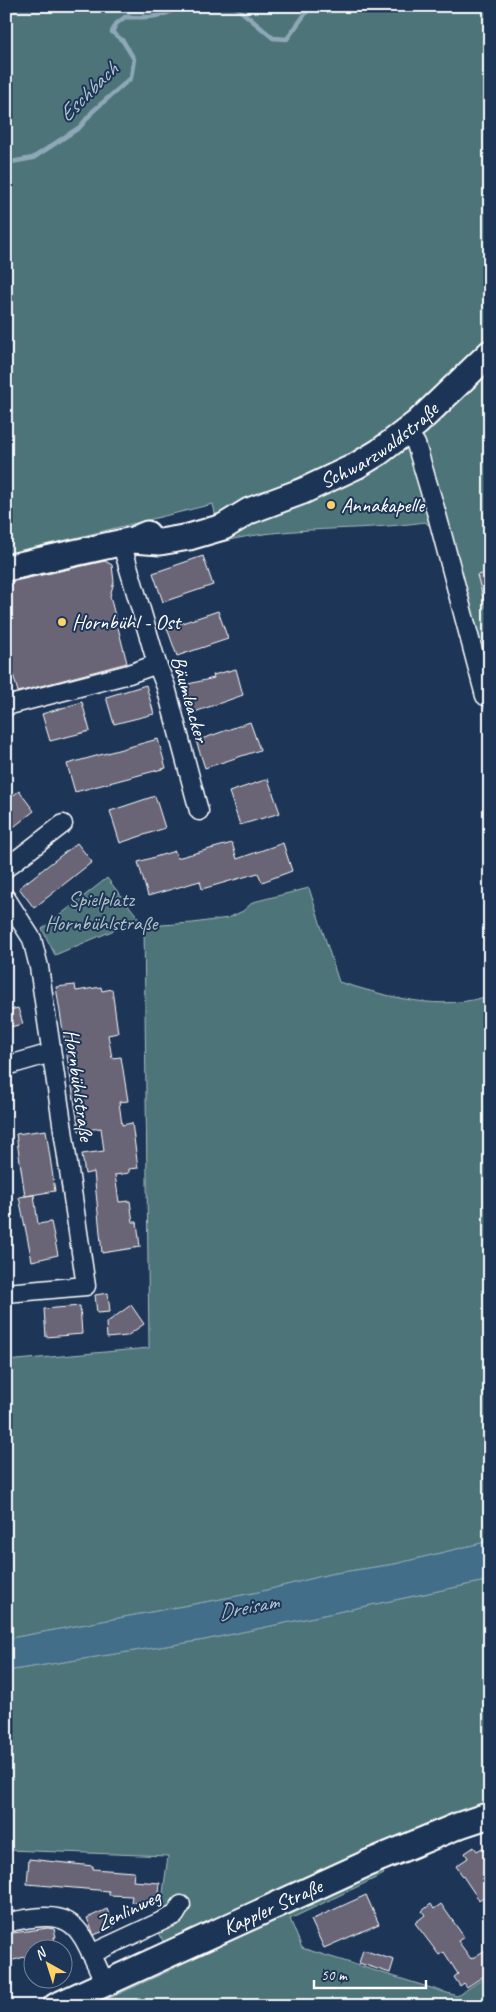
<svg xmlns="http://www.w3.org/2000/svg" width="496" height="2012" font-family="Caveat,sans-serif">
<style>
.green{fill:#4e7579;stroke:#a6babc}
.water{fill:#426e89;stroke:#8ea8b8}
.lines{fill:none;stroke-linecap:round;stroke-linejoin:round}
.stream{stroke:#8ea8b8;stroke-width:4.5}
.building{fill:#696576;stroke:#fff}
.street-casing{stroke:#fff;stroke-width:21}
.secondary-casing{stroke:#fff;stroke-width:29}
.street{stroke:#1d3557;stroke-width:18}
.secondary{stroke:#1d3557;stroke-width:25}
.poi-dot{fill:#ffd166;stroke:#1d3557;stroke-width:2}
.labels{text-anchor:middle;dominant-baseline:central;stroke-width:4;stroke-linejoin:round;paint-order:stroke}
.street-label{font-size:21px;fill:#fff;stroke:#1d3557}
.poi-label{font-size:21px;fill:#fff;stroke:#1d3557;text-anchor:start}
.park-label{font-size:21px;fill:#afc1c3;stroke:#1d3557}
.water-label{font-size:22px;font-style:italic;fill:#b3c5d0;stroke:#1d3557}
</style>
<rect width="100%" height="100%" fill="#1d3557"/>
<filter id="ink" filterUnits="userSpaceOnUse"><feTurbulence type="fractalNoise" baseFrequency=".02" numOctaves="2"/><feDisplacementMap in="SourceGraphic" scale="10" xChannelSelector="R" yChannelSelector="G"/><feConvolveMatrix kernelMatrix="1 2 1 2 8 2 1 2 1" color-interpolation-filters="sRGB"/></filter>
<g filter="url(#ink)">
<g class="green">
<path d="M 6,6 L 490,6 L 490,726 L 438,543 L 432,528 L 425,522 C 357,532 288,525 221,542 L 213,504 L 6,555 Z"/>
<path d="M 107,878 L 141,921 L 131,923 L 55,955 L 42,929 Z"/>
<path d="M 309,888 L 339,982 C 386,996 442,1013 490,995 L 490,1541 L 395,1564 L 330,1574 L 259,1592 L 6,1639 L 6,1361 L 149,1348 L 144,926 L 193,923 L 228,918 L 243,911 L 253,902 Z"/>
<path d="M 490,1580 L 490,1828 L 472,1832 L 382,1870 L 384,1874 L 290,1919 L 302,1948 L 457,1996 L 490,1974 L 490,2006 L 92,2006 L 175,1968 L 158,1930 L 168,1856 L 6,1850 L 6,1671 L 204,1640 Z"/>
</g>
<path class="water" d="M 490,1541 L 490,1580 L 204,1640 L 6,1671 L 6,1639 L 259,1592 L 330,1574 L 395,1564 Z"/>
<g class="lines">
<g class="stream">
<path d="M 235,6 L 273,38 L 287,39 L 311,6"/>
<path d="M 6,163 L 33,158 L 80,127 L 93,111 L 131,78 L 134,59 L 123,41 L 112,32 L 116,24 L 125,17 C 146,18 163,18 181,6"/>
</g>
</g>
<g class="building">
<path d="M 203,556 L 213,585 L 163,602 L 153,573 Z"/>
<path d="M 105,561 L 112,565 L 114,582 L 110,596 L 127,663 L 18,692 L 6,649 L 6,583 Z"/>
<path d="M 490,572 L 490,608 L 486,608 L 477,575 Z"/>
<path d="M 218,611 L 228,639 L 177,656 L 167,628 Z"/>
<path d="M 236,669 L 243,695 L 189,714 L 185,700 L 189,698 L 184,685 L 214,678 L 213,675 Z"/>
<path d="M 146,685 L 154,714 L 114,724 L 106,697 Z"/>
<path d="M 82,702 L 90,731 L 50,741 L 42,714 Z"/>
<path d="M 250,722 L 260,750 L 205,768 L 196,741 Z"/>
<path d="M 158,739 L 166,768 L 75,792 L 67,764 Z"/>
<path d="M 268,779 L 280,813 L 240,825 L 229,792 Z"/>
<path d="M 19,791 L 34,811 L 6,833 L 6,801 Z"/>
<path d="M 155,796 L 165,828 L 120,843 L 110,811 Z"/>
<path d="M 77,843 L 92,862 L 34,908 L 19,888 Z"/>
<path d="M 232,843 L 237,859 L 283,843 L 292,871 L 262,882 L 258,873 L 202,889 L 200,881 L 148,896 L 138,862 L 175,851 L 177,858 Z"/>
<path d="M 75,985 L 76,991 L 101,987 L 102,991 L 112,989 L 118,1033 L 108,1035 L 112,1058 L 121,1057 L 128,1101 L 119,1102 L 122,1125 L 132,1123 L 138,1168 L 129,1169 L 129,1173 L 115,1175 L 119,1202 L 130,1201 L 133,1222 L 137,1222 L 140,1247 L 102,1253 L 94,1172 L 85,1174 L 82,1154 L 104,1151 L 101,1128 L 79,1131 L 56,987 Z"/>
<path d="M 18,1008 L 23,1024 L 6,1028 L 6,1011 Z"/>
<path d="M 46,1130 L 55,1191 L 25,1196 L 16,1134 Z"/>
<path d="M 34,1195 L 38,1224 L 51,1222 L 58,1255 L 32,1261 L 19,1197 Z"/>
<path d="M 108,1293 L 110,1312 L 97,1313 L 95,1295 Z"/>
<path d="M 131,1305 L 144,1324 L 127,1336 L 107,1338 L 106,1323 Z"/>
<path d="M 80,1306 L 82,1334 L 46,1337 L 44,1309 Z"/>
<path d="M 474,1847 L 477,1851 L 482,1848 L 490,1859 L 490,1892 L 479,1900 L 456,1866 L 468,1858 L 465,1853 Z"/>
<path d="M 29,1859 L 93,1866 L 93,1869 L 134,1872 L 133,1881 L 160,1883 L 158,1904 L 131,1902 L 132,1896 L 109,1895 L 109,1891 L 27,1884 Z"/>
<path d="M 366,1895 L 379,1924 L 324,1948 L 311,1920 Z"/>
<path d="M 431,1904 L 434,1909 L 441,1904 L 464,1937 L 458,1941 L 471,1959 L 490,1947 L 490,1972 L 467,1987 L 464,1983 L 460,1986 L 454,1977 L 458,1974 L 444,1952 L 439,1955 L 415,1923 L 425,1915 L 422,1911 Z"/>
<path d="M 107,1909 L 114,1927 L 94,1935 L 87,1918 Z"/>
<path d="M 48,1928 L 54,1929 L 56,1937 L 54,1937 L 55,1941 L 52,1942 L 54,1950 L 32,1950 L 32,1955 L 6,1962 L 6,1934 Z"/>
<path d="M 363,1950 L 394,1960 L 390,1973 L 359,1963 Z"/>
</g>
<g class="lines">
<defs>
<g id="street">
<path d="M 407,431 L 416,444 L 437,515 L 485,696"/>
<path d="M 121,542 L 157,664 L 166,687 L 199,811"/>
<path d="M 6,706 L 129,674 L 157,664"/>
<path d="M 6,868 L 63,824"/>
<path d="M 6,898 L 32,939 L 39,967 L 86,1286 L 6,1293"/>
<path d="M 6,1066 L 51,1053"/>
<path d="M 6,1923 C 79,1906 77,1925 105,1983"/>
<path d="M 91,1954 L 175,1915 L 181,1905"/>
</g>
<g id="secondary">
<path id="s1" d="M 133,540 L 160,542 L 189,537 L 223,527 L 249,511 L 303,491 L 356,466 L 379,452 L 417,423 L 490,353"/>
<path d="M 6,568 L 133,540 L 147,534"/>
<path id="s2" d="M 56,2006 L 368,1863 L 460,1825 L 490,1815"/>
</g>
</defs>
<use href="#street" class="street-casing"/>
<use href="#secondary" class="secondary-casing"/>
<use href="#street" class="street"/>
<use href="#secondary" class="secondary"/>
</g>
</g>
<g class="poi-dot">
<circle cx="331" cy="505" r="5"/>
<circle cx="62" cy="622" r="5"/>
</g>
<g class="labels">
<g class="street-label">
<text stroke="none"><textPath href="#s1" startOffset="269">Schwarzwaldstraße</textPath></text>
<text transform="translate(190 699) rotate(74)">Bäumleacker</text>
<text transform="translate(79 1085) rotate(82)">Hornbühlstraße</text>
<text stroke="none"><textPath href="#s2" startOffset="238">Kappler Straße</textPath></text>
<text transform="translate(128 1910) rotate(-26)">Zenlinweg</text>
</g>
<g class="poi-label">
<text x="341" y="505">Annakapelle</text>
<text x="72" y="622">Hornbühl - Ost</text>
</g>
<g class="park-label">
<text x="101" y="899">Spielplatz<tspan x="101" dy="24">Hornbühlstraße</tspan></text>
</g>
<g class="water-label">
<text transform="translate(88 92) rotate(-45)">Eschbach</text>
<text transform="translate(248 1607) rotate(-11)">Dreisam</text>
</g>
</g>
<rect width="496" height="2012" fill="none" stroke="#1d3557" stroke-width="25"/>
<rect x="12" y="12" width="471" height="1987" fill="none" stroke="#fff" stroke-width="2" filter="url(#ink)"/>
<g transform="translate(48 1964) rotate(321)"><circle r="24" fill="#1d3557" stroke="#77869a"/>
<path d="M0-4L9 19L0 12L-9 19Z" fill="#ffd166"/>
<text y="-8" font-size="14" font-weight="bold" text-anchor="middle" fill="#ffffff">N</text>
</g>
<path d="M314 1980v8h112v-8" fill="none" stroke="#ffffff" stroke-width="2.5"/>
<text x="321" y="1980" font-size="15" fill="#ffffff" stroke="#1d3557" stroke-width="4" paint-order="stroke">50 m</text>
</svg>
